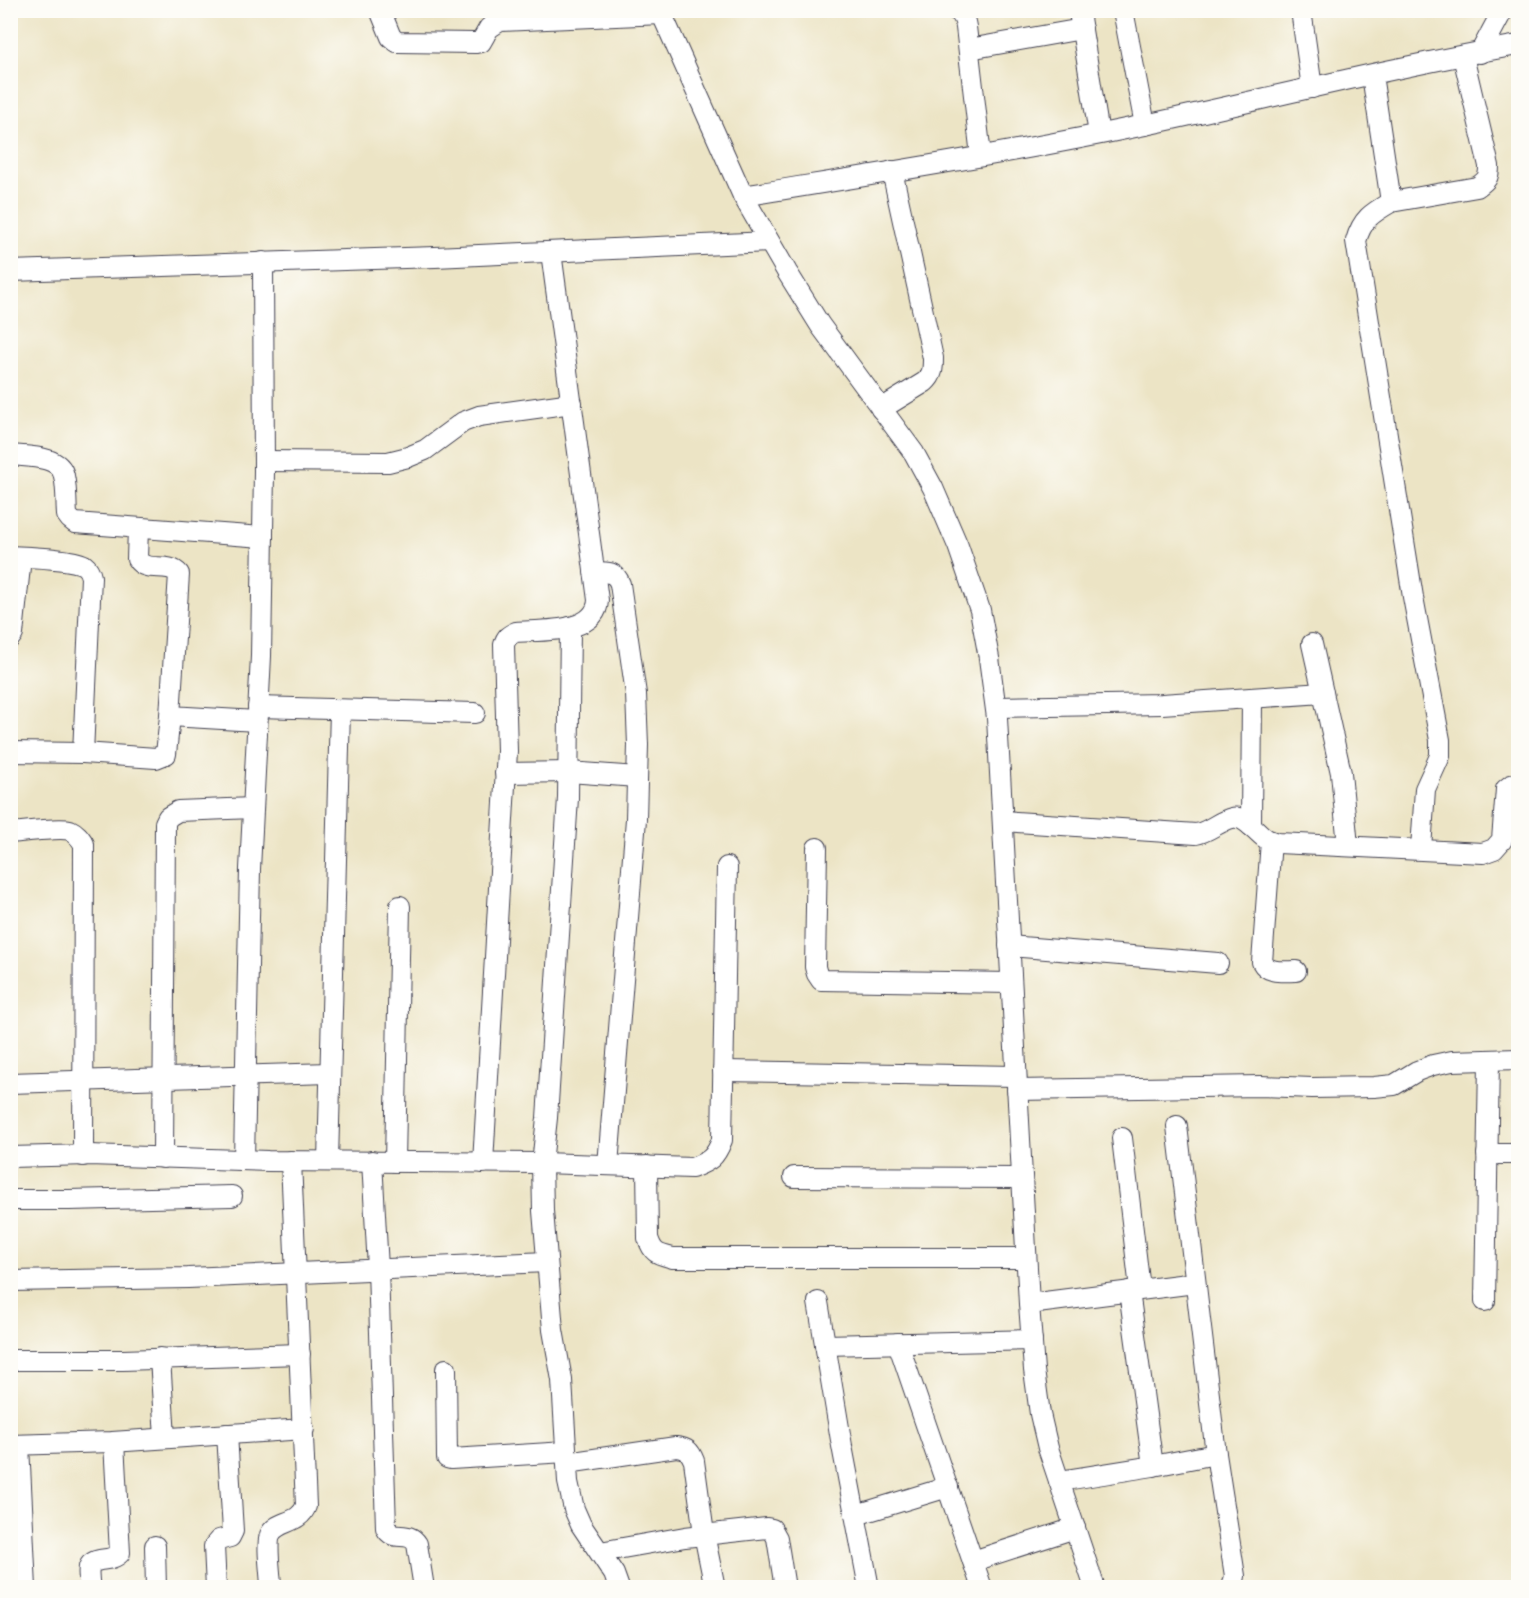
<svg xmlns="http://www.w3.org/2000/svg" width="1529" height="1598" font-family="Kalam,sans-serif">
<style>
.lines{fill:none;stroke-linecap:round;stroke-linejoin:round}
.minor-casing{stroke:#403f50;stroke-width:22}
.minor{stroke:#fff;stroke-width:20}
</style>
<rect width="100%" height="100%" fill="#fdfcf7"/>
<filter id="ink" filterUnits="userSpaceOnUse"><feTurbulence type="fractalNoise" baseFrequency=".0167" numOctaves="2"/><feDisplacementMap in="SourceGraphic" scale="12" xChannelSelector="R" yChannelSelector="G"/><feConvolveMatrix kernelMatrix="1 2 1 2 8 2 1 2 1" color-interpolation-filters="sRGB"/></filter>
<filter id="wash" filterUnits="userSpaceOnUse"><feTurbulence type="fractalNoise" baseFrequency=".008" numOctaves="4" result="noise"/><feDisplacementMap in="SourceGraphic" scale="24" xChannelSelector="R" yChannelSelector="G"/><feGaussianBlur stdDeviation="1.35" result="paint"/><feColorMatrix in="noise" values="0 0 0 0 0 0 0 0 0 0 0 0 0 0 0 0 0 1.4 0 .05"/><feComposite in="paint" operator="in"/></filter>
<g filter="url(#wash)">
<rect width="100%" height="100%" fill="#ece4c5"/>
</g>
<g filter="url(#ink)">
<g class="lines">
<defs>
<g id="minor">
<path d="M 380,10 L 391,37 L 397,42 L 476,43 L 481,42 L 489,28 L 500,21 L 662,14"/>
<path d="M 660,10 L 743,196 L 787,272 L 820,325 L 914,453 L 933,488 L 958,546 L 980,610 L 989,658 L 997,718 L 1029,1304 L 1034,1370 L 1040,1414 L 1048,1448 L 1095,1588"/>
<path d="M 956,10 C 962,13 965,20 966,27 L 981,156"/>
<path d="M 1081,10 L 1080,18 L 1099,134"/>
<path d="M 1123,10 L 1145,125"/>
<path d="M 1301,10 L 1312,88"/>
<path d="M 969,49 L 1082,29"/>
<path d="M 1480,53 L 1503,10"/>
<path d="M 1372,75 L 1391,202"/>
<path d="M 743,196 C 877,174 1012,153 1145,125 C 1270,98 1393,67 1518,45"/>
<path d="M 10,271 L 435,257 L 769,242"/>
<path d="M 881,409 L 925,382 C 933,375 933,368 933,358 L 892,171"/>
<path d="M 10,455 C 27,457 60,455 64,476 C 67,489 66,502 67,515 L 70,519 L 75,523 L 263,537"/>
<path d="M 264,461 L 388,462 L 408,457 L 425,450 L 463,422 L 479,416 L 572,403"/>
<path d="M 10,556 C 27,557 71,558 84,565 C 88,568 90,572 91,577 L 83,753"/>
<path d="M 594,572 C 607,573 615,570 620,584 L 636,694 L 638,745 L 636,819 L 608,1165"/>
<path d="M 570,627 L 568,798 L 547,1118 L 542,1163 L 543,1211 L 553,1330 L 562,1380 L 568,1482 L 574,1509 L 581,1525 L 614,1574 L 619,1588"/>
<path d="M 10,638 L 13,634 L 21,557"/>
<path d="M 1312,644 L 1341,773 L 1348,846"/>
<path d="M 258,707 L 475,713"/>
<path d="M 996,707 L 1162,704 L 1323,693"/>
<path d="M 170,716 L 257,721"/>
<path d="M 10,752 L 83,753 L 156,758 L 166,754 L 170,716 L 179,574 C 169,561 146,574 137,559 L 138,528"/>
<path d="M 505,773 L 569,772 L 637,777"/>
<path d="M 1003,821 L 1196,834 C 1209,832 1219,821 1232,818 C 1245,815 1255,831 1265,838 C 1269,841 1273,842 1278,843 L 1483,853 L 1494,849 L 1502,840 L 1506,789 L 1511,785 L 1518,783"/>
<path d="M 1251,826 L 1252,698"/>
<path d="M 10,833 C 23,832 60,827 70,830 C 77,833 80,838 84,844 L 83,1156"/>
<path d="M 1271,841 L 1262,962 C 1268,974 1284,971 1296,971"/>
<path d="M 817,848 L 815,967 L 817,974 L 821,980 L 1011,983"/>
<path d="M 1421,849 L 1425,789 L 1440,756 L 1440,740 L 1413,597 L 1356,241 C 1362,219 1372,213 1391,202 L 1477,187 C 1487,180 1489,178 1489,166 L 1463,56"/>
<path d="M 1009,946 L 1218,963"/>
<path d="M 723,1071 L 1016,1076"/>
<path d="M 10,1083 L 330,1073"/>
<path d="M 1017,1090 L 1260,1086 L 1312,1088 L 1374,1087 L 1394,1085 L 1417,1071 L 1433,1065 L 1452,1061 L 1518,1059"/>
<path d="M 1177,1126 L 1216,1454 L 1235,1576 L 1232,1588"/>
<path d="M 1122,1138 L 1140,1289"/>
<path d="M 1487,1154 L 1518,1154"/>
<path d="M 10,1157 L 89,1155 L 268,1161 L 542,1163 L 692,1168 C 710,1161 715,1158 722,1140 L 727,867"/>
<path d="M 163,1158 L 165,823 L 168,817 L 178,811 L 253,808"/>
<path d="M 244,1160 L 250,869 L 261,656 L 264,471 L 263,262"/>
<path d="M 328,1161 L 340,710"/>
<path d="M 372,1161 L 378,1268 L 386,1528 C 393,1543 408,1529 417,1544 L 424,1588"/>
<path d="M 395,1162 L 400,906"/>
<path d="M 483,1163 L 507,751 L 504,645 C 506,637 509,635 516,632 C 541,630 597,634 598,600 L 551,252"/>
<path d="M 647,1166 L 648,1238 C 653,1254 658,1254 673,1258 L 1026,1258"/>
<path d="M 794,1177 L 1022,1178"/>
<path d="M 10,1200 L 69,1200 L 232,1196"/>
<path d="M 10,1281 L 188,1278 L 547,1262"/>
<path d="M 1129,1291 L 1153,1466"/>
<path d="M 1485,1301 L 1489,1060"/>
<path d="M 818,1302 L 842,1446 L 869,1588"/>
<path d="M 1029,1304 L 1195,1283"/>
<path d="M 898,1343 L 982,1588"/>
<path d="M 825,1345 L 1032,1340"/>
<path d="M 160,1358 L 165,1438"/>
<path d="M 10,1360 L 123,1360 L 300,1354"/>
<path d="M 446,1369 L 447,1458 L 451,1459 L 566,1452"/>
<path d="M 10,1445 L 112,1442 L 304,1429"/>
<path d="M 19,1445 L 26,1588"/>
<path d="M 567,1463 L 676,1447 C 687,1448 690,1451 694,1461 L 704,1534 L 715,1588"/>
<path d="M 1059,1481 L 1153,1466 L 1216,1454"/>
<path d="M 856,1515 L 948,1487"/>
<path d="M 155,1546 L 156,1588"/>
<path d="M 600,1552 L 685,1537 L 767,1528 L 772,1529 L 777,1538 L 785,1588"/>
<path d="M 973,1561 L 1075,1528"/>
<path d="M 90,1588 C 89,1582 88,1573 89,1567 C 93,1556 111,1563 120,1553 L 114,1442"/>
<path d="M 216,1588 L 214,1546 L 219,1540 L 230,1537 L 233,1531 L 227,1434"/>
<path d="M 271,1588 C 271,1575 266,1546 270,1535 C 276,1520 299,1525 306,1506 L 291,1161"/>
</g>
</defs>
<use href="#minor" class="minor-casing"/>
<use href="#minor" class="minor"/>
</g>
</g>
<rect width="1529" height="1598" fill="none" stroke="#fdfcf7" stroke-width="36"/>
</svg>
